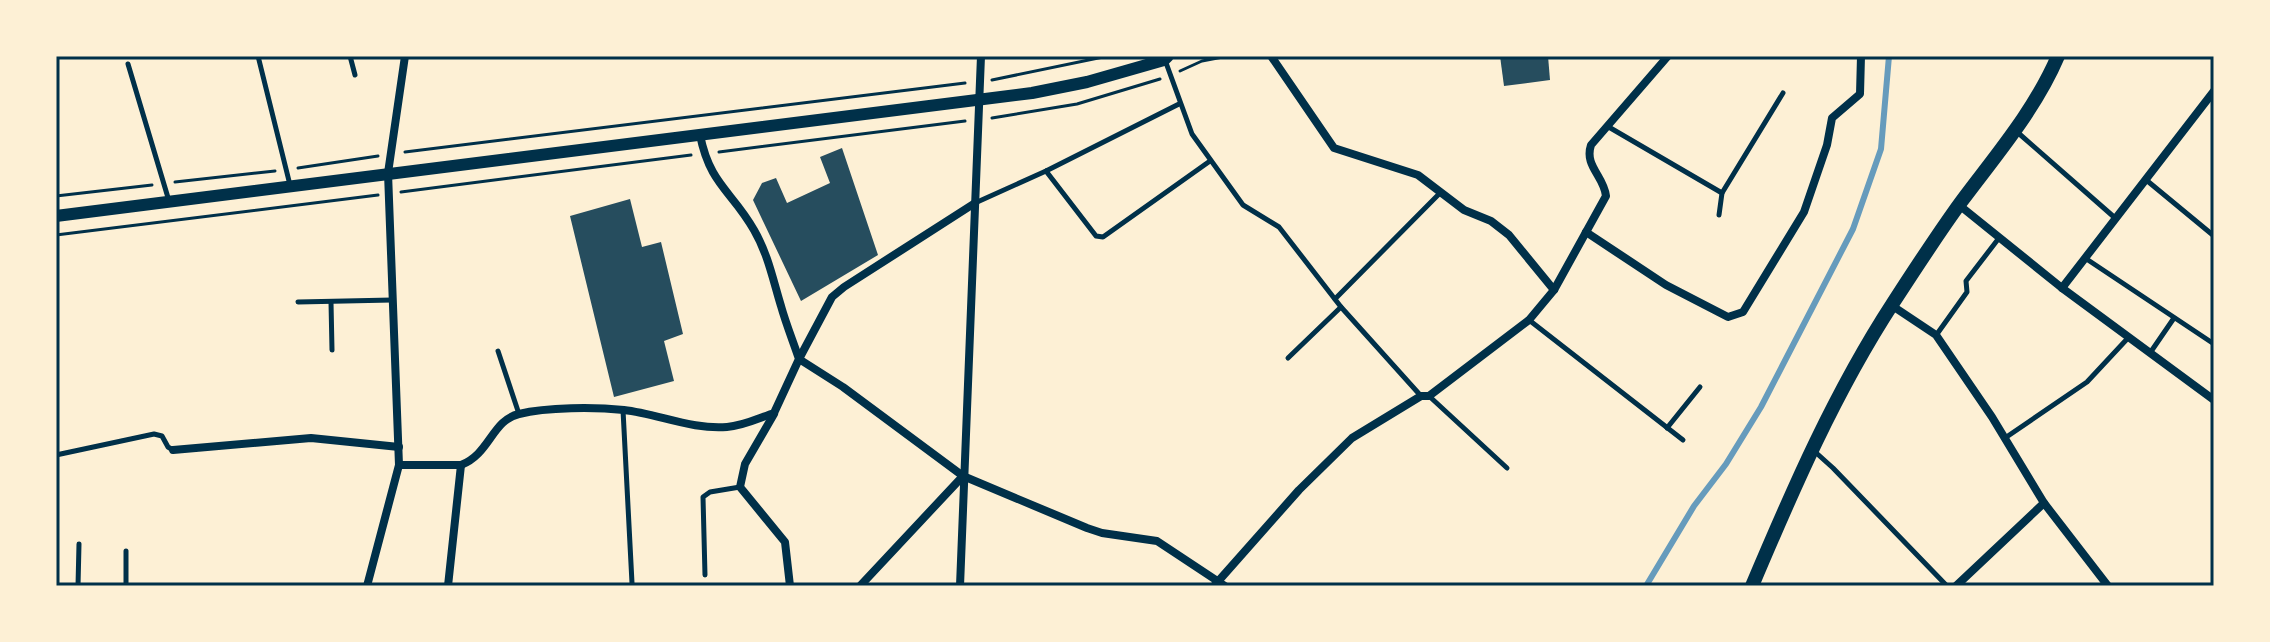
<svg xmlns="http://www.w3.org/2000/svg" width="2270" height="642" font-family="Commissioner,sans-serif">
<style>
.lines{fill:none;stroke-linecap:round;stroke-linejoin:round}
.stream{stroke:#669bbc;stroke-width:6}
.building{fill:#264d5e}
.path{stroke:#003049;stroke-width:3}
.service{stroke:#003049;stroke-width:5}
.minor{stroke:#003049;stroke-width:8}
.tertiary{stroke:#003049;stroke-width:12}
.secondary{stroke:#003049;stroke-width:14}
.neatline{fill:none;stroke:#003049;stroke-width:3}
</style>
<rect width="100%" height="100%" fill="#fdf0d5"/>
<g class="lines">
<path class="stream" d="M 1646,586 L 1694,506 L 1726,464 L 1761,407 L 1853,229 L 1881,149 L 1889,56"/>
</g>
<g class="building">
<path d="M 1500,56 L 1548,56 L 1550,80 L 1504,86 Z"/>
<path d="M 842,148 L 878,255 L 801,301 L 753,200 L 762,183 L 776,178 L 787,203 L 830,183 L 820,157 Z"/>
<path d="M 630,199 L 642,247 L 661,242 L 683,334 L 664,341 L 674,381 L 614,397 L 570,216 Z"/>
</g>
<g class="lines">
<g class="path">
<path d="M 1180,71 L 1202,61 L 1228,56"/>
<path d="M 992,80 L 1108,56"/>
<path d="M 992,118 L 1077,104 L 1160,79"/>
<path d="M 405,152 L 965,83"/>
<path d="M 719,152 L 965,121"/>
<path d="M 298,168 L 378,156"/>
<path d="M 175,182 L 275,171"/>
<path d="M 401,192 L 691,155"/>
<path d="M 56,196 L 152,185"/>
<path d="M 56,235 L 378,195"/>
</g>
<g class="service">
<path d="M 258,56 L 290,185"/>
<path d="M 350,56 L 355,75"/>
<path d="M 1165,60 L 1192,134 L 1243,205 L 1279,227 L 1341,307 L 1421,396"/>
<path d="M 128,64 L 169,201"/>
<path d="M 1607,126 L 1722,193"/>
<path d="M 2016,131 L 2114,217"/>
<path d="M 1046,171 L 1096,236 L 1103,237 L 1210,161"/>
<path d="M 2145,179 L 2214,236"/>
<path d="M 975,203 L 1046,171 L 1179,104"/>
<path d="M 1719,215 L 1722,193 L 1783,93"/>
<path d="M 2085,258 L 2214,344"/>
<path d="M 1335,299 L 1440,193"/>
<path d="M 298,302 L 392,300"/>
<path d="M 331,302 L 332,350"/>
<path d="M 1529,320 L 1683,440"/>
<path d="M 1937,334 L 1967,292 L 1966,281 L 1999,238"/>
<path d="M 498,351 L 519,414"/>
<path d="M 2150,353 L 2174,318"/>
<path d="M 1288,358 L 1341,307"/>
<path d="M 1429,396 L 1507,468"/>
<path d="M 623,410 L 632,583"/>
<path d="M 1667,428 L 1700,387"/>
<path d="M 2005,438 L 2087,382 L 2128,338"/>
<path d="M 1813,450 L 1833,468 L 1947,586"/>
<path d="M 56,455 L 154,434 L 162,436 L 168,447 L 173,450"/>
<path d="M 705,575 L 703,497 L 710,492 L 740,487"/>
<path d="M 78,586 L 79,544"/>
<path d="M 126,586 L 126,551"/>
</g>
<g class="minor">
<path d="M 1271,56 L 1334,148 L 1418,175 L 1464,210 L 1491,221 L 1509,235 L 1554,290"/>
<path d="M 975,203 L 844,287 L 832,297 L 799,359 L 843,387 L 963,476 L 1087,528 L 1102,533 L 1157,541 L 1225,586"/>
<path d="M 1959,205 L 2062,288 L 2214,400"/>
<path d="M 1586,232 L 1666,285 L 1728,317 L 1743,312 L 1804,212 L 1827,145 L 1832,118 L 1860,94 L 1861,56"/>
<path d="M 2062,288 L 2214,91"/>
<path d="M 1891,305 L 1936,335 L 1992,417 L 2044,503 L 2108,586"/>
<path d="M 774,414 L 745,464 L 740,487 L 785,542 L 790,586"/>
<path d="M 173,450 L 311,438 L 399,447"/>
<path d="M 399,465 L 461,465 C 490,454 492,420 519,414 C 547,407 595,407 624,410 C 658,414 693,430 727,427 C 743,426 759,418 774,413 L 799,359 C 793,341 786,324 781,306 C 773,280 768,254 754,230 C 732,191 710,185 700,135"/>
<path d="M 367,586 L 399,465 L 388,173 L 405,56"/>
<path d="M 448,586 L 461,465"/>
<path d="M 860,586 L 963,476"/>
<path d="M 960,586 L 981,56"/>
<path d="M 1214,586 L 1299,490 L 1352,438 L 1421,396 L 1429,396 L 1529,320 L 1554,290 L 1606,196 C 1604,176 1584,166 1591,145 L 1668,56"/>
<path d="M 1956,586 L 2044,503"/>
</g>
<path class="tertiary" d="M 56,216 L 1032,93 L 1087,82 L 1164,60 L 1168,56"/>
<path class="secondary" d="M 1752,586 C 1793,489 1835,392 1893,303 C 1915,269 1937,235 1961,202 C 1996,155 2035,110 2058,56"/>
</g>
<rect width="2270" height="642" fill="none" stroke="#fdf0d5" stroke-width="116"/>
<rect x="58" y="58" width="2154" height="526" class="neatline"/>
</svg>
